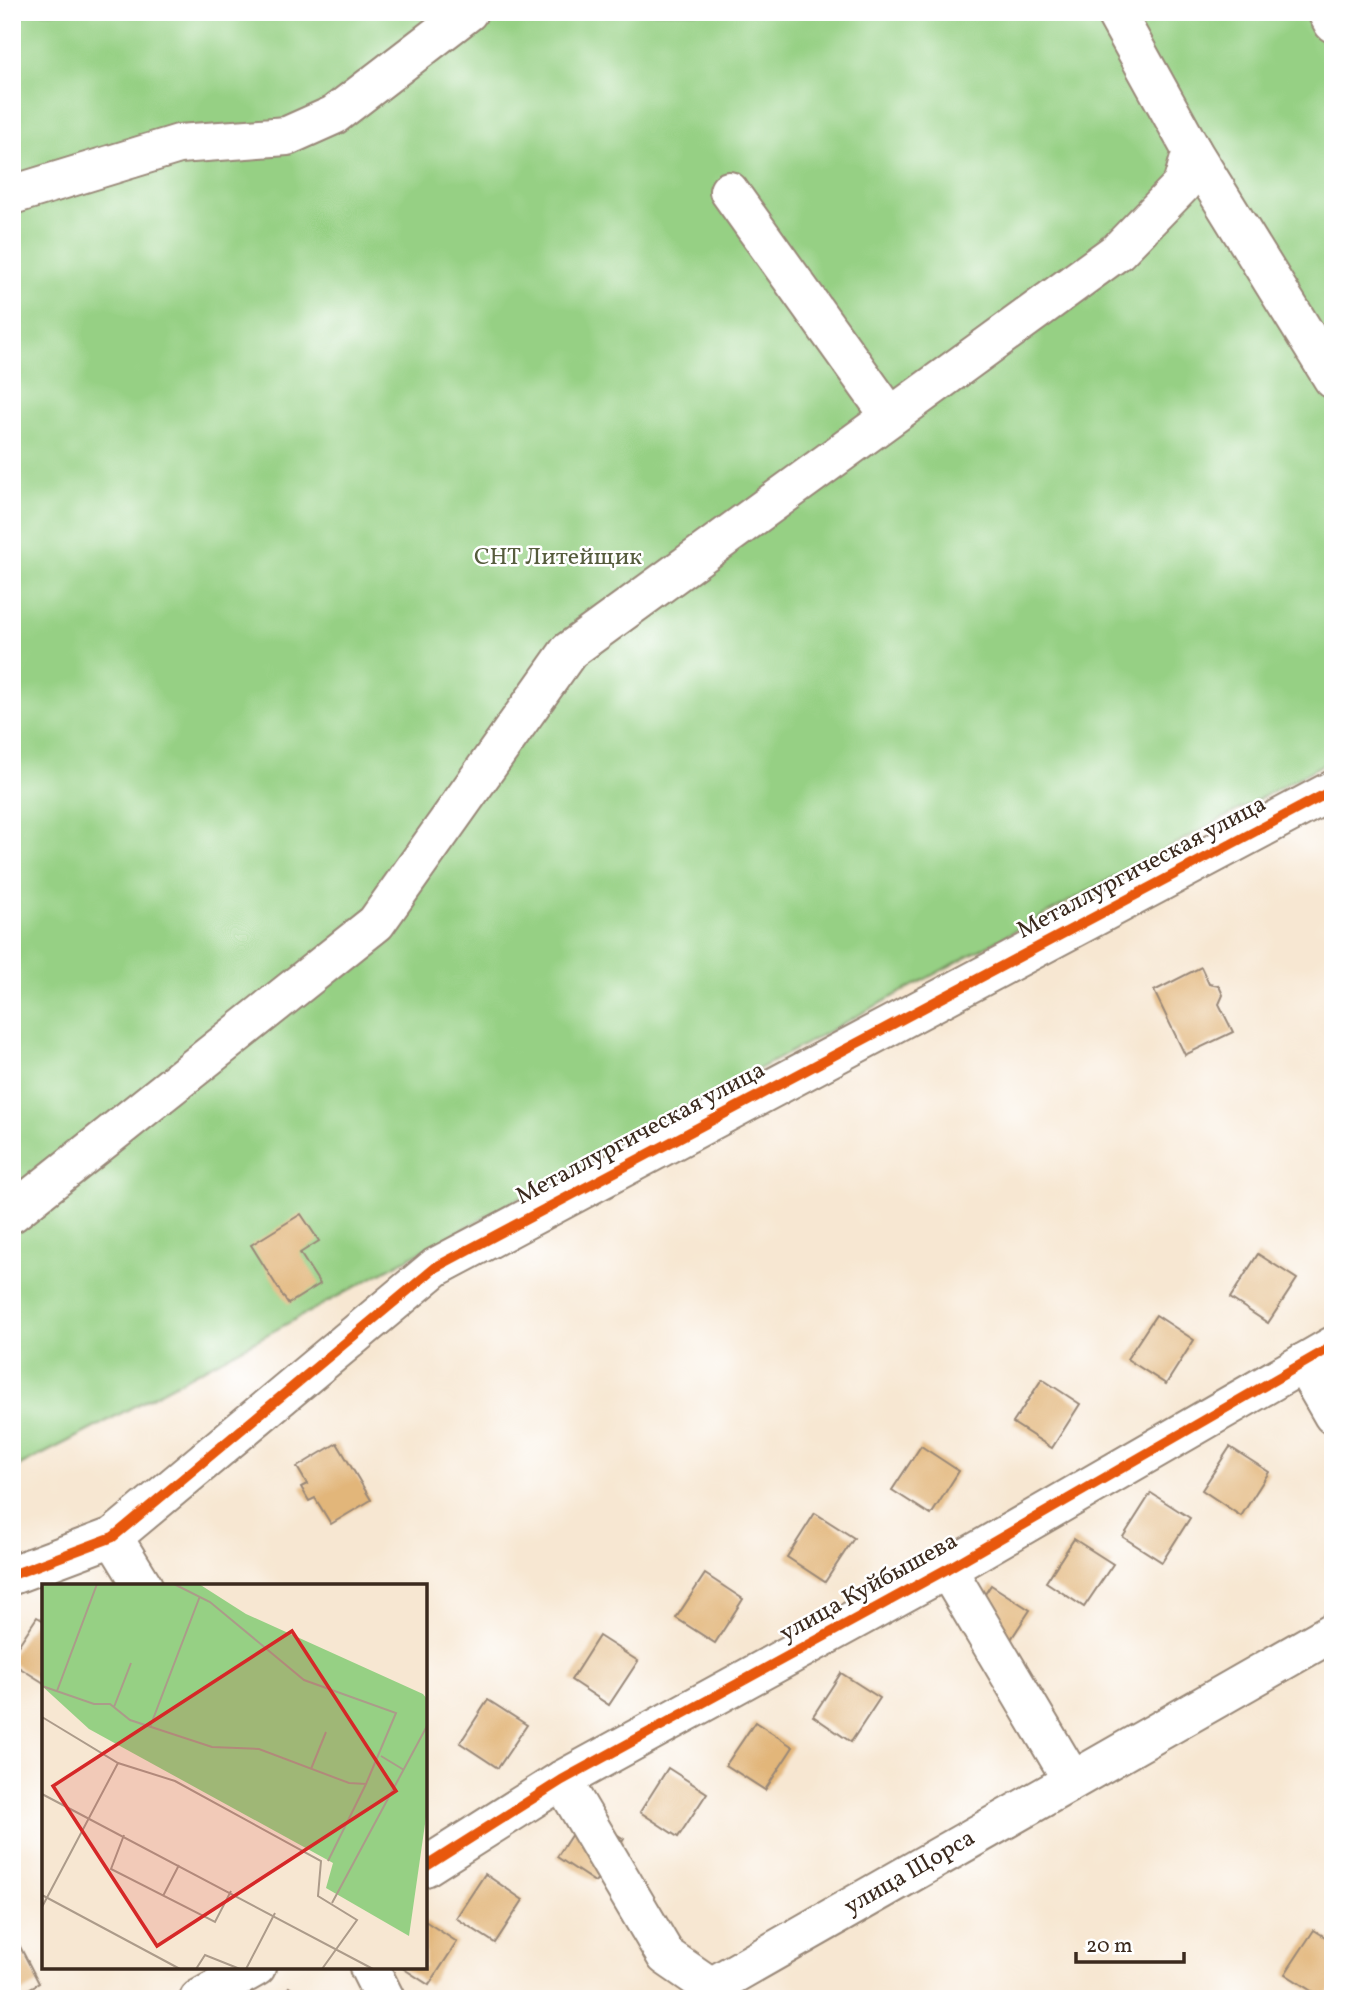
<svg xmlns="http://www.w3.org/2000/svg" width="1345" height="2011" font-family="Vollkorn,serif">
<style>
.green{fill:#96d084;stroke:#687d51;stroke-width:2}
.building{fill:#e2b67a}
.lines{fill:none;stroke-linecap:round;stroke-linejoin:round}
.minor-casing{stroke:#998878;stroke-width:42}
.minor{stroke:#fff;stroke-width:38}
.cycleway-casing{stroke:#fff;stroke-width:15}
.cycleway{stroke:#e8590c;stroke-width:10}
.labels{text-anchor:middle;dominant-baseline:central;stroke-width:5;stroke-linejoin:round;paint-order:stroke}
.park-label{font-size:24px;fill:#565c3d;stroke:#fff}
.street-label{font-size:24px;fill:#3b2a1e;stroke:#fff}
.inset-road{fill:none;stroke:#ac9b8a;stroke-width:2}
.view{fill:#d62828;fill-opacity:0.15;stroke:#d62828;stroke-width:3.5}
.inset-edge{fill:none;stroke:#3b2a1e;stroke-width:3.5}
</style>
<rect width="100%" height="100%" fill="#fff"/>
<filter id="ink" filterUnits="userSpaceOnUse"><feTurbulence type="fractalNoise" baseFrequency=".0143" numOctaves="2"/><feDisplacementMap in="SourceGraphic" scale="14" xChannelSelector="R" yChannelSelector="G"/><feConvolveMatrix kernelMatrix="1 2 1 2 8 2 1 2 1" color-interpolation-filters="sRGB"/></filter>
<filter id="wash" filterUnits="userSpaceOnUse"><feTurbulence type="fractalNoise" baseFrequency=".00686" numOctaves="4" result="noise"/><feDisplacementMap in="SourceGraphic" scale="28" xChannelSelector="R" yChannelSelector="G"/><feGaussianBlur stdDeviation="1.57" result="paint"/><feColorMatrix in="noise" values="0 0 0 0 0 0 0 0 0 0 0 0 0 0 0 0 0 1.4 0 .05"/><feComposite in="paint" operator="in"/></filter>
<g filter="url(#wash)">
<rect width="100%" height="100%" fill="#f7e7d2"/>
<path class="green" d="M 29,12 L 1333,12 L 1333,759 L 92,1429 L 12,1470 L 12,23 Z"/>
<g id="blocks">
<g class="building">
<path d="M 1201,967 L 1209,984 L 1219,986 L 1223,995 L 1219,1004 L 1233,1032 L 1185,1055 L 1154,991 Z"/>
<path d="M 301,1214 L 319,1241 L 300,1253 L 320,1284 L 288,1304 L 251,1245 Z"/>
<path d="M 1258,1254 L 1297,1279 L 1268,1323 L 1230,1298 Z"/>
<path d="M 1156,1315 L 1194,1340 L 1166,1384 L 1127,1359 Z"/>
<path d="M 1042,1379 L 1080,1404 L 1052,1448 L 1013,1423 Z"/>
<path d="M 337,1443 L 371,1500 L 331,1524 L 315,1498 L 309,1501 L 301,1487 L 307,1484 L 297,1467 Z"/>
<path d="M 921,1446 L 959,1471 L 931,1515 L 892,1490 Z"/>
<path d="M 1230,1447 L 1269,1472 L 1241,1516 L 1202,1490 Z"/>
<path d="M 1151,1493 L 1190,1518 L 1162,1562 L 1123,1537 Z"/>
<path d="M 815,1513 L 854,1538 L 825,1582 L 787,1557 Z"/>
<path d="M 1074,1539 L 1113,1564 L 1084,1607 L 1046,1582 Z"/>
<path d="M 705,1574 L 743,1599 L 715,1643 L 676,1618 Z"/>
<path d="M 991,1585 L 1030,1610 L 1002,1653 L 963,1628 Z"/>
<path d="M 37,1617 L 44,1621 L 44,1683 L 12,1663 L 12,1655 Z"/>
<path d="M 599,1636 L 638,1661 L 609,1705 L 571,1680 Z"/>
<path d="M 841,1673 L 880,1698 L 851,1742 L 813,1716 Z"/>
<path d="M 488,1700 L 527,1725 L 498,1768 L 460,1743 Z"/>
<path d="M 755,1722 L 793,1747 L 765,1790 L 726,1765 Z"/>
<path d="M 668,1768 L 707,1793 L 678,1837 L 640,1812 Z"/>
<path d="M 585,1814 L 624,1839 L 595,1882 L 557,1857 Z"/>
<path d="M 485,1874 L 523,1900 L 495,1943 L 456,1918 Z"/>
<path d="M 425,1921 L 457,1942 L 429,1985 L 401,1967 L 425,1967 Z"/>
<path d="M 1314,1930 L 1333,1942 L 1333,1985 L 1324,1999 L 1285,1974 Z"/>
<path d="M 15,1937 L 39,1983 L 12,1998 L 12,1939 Z"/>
<path d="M 289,1987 L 307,1999 L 281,1999 Z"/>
</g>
</g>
</g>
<g filter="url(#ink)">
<use href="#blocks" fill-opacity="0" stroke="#998878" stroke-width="2"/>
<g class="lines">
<defs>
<g id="minor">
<path d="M 1327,12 L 1333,23"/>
<path d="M 1192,151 L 1333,379"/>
<path d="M 729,191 L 890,416"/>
<path d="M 12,195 L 179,144 L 287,136 L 334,115 L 468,12"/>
<path d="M 12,1213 L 376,923 L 569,651 L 1118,251 L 1182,185 L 1192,151 L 1115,12"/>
<path d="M 1303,1363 L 1333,1415"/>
<path d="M 113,1537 L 143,1586"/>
<path d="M 947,1569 L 1072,1780"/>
<path d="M 12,1575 L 113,1537 L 436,1267 L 1333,790"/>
<path d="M 562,1780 L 666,1956 L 711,1987 L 1333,1632"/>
<path d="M 425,1867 L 562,1780 L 947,1569 L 1333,1346"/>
<path d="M 369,1967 L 385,1999"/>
<path d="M 199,1999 L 256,1967"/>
</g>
</defs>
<use href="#minor" class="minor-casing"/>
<use href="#minor" class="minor"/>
<defs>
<g id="cycleway">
<path d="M 12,1575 L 113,1537 L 436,1267 L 1333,790"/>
<path d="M 425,1867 L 562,1780 L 947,1569 L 1333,1346"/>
</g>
</defs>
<use href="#cycleway" class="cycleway-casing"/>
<use href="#cycleway" class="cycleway"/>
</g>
</g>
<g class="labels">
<g class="park-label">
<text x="558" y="558">СНТ Литейщик</text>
</g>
<g class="street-label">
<text transform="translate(1142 868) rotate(-28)">Металлургическая улица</text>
<text transform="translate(641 1134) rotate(-28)">Металлургическая улица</text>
<text transform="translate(869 1588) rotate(-29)">улица Куйбышева</text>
<text transform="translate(910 1873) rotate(-30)">улица Щорса</text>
</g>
</g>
<g transform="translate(42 1584)">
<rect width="385" height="385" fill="#f7e7d2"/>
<path d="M 0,0 L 157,0 L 204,30 L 381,110 L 385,115 L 385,226 L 367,352 L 284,304 L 291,279 L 47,145 L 0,102 Z" fill="#96d084"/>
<path class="inset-road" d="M 0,102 L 52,120 L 68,120 L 88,136 L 170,163 L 217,165 L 307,199 L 324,200 L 354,129 L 262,96 L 168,18 L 132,0M 15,107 L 55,0M 72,123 L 89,79M 0,133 L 76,179 L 133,197 L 279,277 L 276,312 L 315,336 L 280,385M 108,143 L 158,12M 339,172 L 362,186M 269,185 L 284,148M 0,210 L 331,385M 82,251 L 69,285 L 173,338 L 189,307M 286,277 L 324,200M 0,311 L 138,385M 121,312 L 137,281M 290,319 L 385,142M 0,323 L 76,179M 154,385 L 163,371 L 198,385M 204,385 L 233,329"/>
<path class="view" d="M 250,47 L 354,207 L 115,362 L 11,202 Z"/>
<rect width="385" height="385" class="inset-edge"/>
</g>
<rect width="1345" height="2011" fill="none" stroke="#fff" stroke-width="42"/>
<path d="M1076 1952v10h108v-10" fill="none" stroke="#3b2a1e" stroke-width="3.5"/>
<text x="1086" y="1952" font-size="21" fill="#3b2a1e" stroke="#ffffff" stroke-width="5" paint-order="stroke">20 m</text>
</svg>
